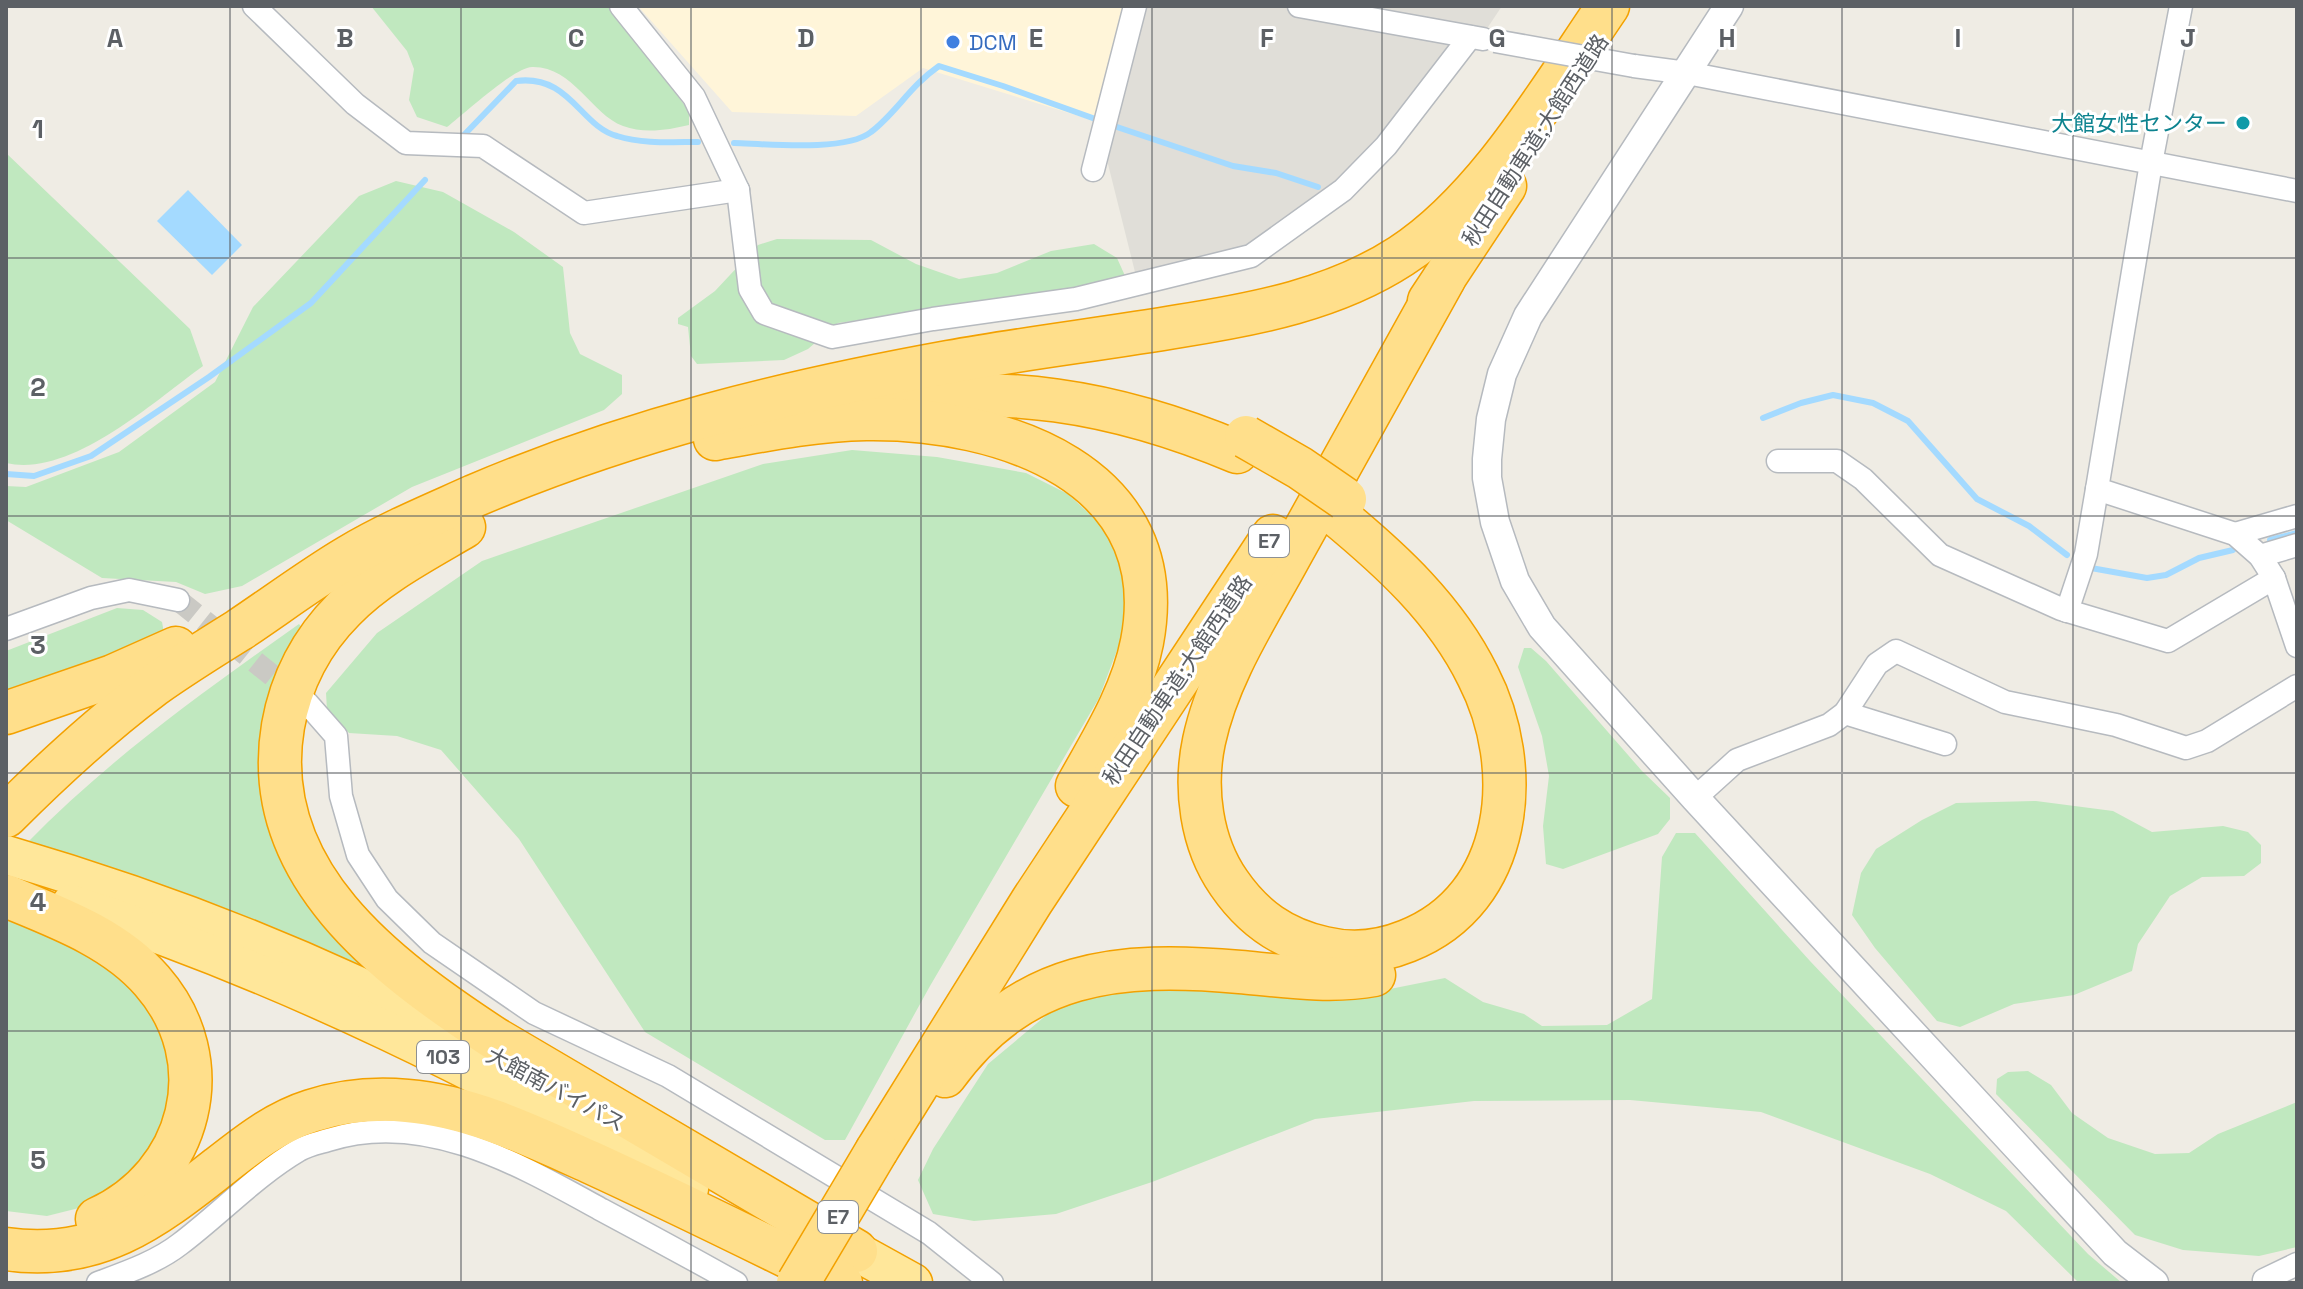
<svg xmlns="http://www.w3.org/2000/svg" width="2303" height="1289" font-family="'Space Grotesk','Noto Sans JP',sans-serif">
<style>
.commercial{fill:#fff5d9}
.industrial{fill:#e0ded8}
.green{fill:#c0e8bf}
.water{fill:#a4daff}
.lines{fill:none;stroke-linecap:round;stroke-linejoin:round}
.stream{stroke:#a4daff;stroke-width:6}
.minor-tunnel{stroke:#cac9c4;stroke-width:22;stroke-dasharray:22 11;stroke-linecap:butt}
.minor-casing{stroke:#b6babf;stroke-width:25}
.tertiary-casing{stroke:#b6babf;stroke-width:31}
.trunk-casing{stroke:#f3a100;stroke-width:41}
.motorway-casing{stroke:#f3a100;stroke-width:45}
.minor{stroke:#fff;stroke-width:22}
.tertiary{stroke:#fff;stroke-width:28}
.trunk{stroke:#ffe79a;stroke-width:38}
.motorway{stroke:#ffdf8b;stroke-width:42}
.minor-bridge-casing{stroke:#b6babf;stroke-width:25;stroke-linecap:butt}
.motorway-bridge-casing{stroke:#f3a100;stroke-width:45;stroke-linecap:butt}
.minor-bridge{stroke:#fff;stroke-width:22}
.motorway-bridge{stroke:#ffdf8b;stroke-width:42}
.grid{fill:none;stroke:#5c6065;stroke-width:2;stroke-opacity:0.55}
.shop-dot{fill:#3f7fe0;stroke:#fff;stroke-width:3}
.culture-dot{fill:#0f9aa8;stroke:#fff;stroke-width:3}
.labels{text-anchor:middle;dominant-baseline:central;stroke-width:6;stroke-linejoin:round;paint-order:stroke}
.shield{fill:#fff;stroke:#8d9093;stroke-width:2}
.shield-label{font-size:20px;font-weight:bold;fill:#5c6065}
.shop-label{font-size:22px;fill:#366cbe;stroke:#fff;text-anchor:start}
.culture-label{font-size:22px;fill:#0d838f;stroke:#fff;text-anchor:end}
.street-label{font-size:22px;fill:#5c6065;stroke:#fff}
.grid-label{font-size:26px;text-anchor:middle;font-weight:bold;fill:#5c6065;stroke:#fff;stroke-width:6;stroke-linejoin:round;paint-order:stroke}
</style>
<rect width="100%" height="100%" fill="#efece4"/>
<path class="commercial" d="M 638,6 L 1123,6 L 1095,121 L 923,68 L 856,116 L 732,112 Z"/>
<path class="industrial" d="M 1141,6 L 1502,6 L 1488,27 L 1365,157 L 1302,211 L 1248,247 L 1136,276 L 1106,156 Z"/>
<g class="green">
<path d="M 371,6 L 610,6 L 689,111 L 689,125 C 668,130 644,134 623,126 C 591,114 573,66 532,67 C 513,68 464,114 447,127 L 417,117 L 409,100 L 414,69 L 407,51 Z"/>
<path d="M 6,153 L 190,329 L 203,366 C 153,402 71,478 6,463 Z"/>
<path d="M 396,181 L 443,192 L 514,232 L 563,267 L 570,333 L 580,354 L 622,375 L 622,394 L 604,410 L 412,487 L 242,586 L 205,594 L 176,582 L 102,578 L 6,520 L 6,486 L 26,487 L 119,452 L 215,382 L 253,307 L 359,196 Z"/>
<path d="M 777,239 L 871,240 L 916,264 L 959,279 L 997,273 L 1051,251 L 1094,244 L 1117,258 L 1126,278 L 1060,293 L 838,323 L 808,349 L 784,360 L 697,364 L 691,356 L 688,327 L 678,324 L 678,318 L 715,291 L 758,245 Z"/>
<path d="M 852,450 L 937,457 L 1026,473 L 1068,494 L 1109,532 L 1123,575 L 1128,621 L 1099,698 L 930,986 L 845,1140 L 825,1140 L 645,1032 L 519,839 L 441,750 L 397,736 L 349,733 L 327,710 L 326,693 L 377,633 L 482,561 L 763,464 Z"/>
<path d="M 117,608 L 143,610 L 162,622 L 164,633 L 6,697 L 6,651 Z"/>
<path d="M 299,624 L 306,632 L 266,746 L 373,966 L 369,975 L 27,843 C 109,759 204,691 299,624 Z"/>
<path d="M 1524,648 L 1531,648 L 1546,661 L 1642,771 L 1670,798 L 1670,819 L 1658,834 L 1563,869 L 1546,864 L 1543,826 L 1549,776 L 1542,736 L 1518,667 Z"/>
<path d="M 2036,801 L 2113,811 L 2152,832 L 2223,826 L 2248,832 L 2261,845 L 2261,863 L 2244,876 L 2202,877 L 2170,896 L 2138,944 L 2132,971 L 2074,995 L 2014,1004 L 1960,1027 L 1937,1021 L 1875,948 L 1852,915 L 1861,873 L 1876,849 L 1922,820 L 1956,803 Z"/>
<path d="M 1676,833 L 1695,833 L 1810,961 L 2088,1254 L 2122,1283 L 2079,1283 L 2006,1211 L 1930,1174 L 1761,1112 L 1630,1100 L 1474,1101 L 1315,1119 L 1152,1182 L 1056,1214 L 974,1221 L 933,1214 L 918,1180 L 933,1149 L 988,1064 L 1055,1008 L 1108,990 L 1165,986 L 1370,993 L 1445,978 L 1483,1002 L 1524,1014 L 1542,1026 L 1607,1025 L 1652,999 L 1662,857 Z"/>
<path d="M 6,914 L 54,932 L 141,993 L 175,1061 L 162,1138 L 129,1183 L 91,1205 L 47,1216 L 6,1211 Z"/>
<path d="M 2028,1071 L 2051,1085 L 2072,1113 L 2108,1138 L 2155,1154 L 2189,1153 L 2218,1134 L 2297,1102 L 2297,1247 L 2259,1256 L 2183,1250 L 2135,1235 L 1996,1094 L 1997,1079 L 2008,1072 Z"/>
</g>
<path class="water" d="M 188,190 L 242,245 L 212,275 L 157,221 Z"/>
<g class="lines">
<g class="stream">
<path d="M 1111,125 L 1233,166 L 1276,173 L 1318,187"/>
<path d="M 463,136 L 516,81 C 570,74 580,126 617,136 C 642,144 672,142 698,142"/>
<path d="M 734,143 C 766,144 846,152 871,132 C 896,113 910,86 939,66 L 1003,86 L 1101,121"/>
<path d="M 1763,418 L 1801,403 L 1833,395 L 1873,403 L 1908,421 L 1977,499 L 2029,526 L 2067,555"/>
<path d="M 6,474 L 34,476 L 91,456 L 209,377 L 311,303 L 425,180"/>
<path d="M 2270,540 L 2297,533"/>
<path d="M 2091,568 L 2147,578 L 2166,575 L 2199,558 L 2233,550"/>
</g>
<path class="minor-tunnel" d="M 178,600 L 299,697"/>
<defs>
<g id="minor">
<path d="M 254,6 L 355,104 L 406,143 L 483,146 L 584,213 L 738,190"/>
<path d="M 621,6 L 694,97 L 738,190 L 750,289 L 764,313 L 832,337 L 933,319 L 1076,299 L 1251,256 L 1343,190 L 1386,146 L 1470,37"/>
<path d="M 1299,6 L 1483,39"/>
<path d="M 2181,6 L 2151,163 L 2097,489 L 2235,534 L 2260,556 L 2274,578 L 2297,646"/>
<path d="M 1634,66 L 1687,73 L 2297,191"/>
<path d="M 1093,170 L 1135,6"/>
<path d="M 1778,461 L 1837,461 L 1863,479 L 1940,555 L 2061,609 L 2168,641 L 2274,578"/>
<path d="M 2235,534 L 2297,516"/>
<path d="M 2260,556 L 2297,545"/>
<path d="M 2067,611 L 2086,554 L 2097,489"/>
<path d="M 6,629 L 91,598 L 129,590 L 178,600"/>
<path d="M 307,703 L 336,736 L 341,796 L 358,855 L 387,899 L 432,943 L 534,1013 L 668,1076 L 929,1233 L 992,1283"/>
<path d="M 1845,713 L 1945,744"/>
<path d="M 1695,798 L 1737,760 L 1829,725 L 1845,713 L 1877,664 L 1896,651 L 2005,702 L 2116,725 L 2186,748 L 2207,741 L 2297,686"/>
<path d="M 2264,1280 L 2297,1264"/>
<path d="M 98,1283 C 125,1273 157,1262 180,1244 C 221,1213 255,1176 299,1150 C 308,1145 318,1143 328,1140 C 425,1109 520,1165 602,1210 C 647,1234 691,1258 736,1283"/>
</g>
<path id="tertiary" d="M 1729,6 L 1528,316 L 1502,374 L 1491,419 L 1487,459 L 1487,478 L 1495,522 L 1515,581 L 1542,627 L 1695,798 L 2115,1253 L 2154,1283"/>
<g id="trunk">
<path d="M 6,855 C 170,903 332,967 482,1048"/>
<path d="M 71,904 C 288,974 491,1077 689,1189"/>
<path d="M 828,1236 L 913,1283"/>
</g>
<g id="motorway">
<path d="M 1429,301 L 1505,186"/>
<path d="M 868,403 C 1002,383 1113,400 1237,452"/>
<path d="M 715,439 C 765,430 816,420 866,419 C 1002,417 1174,474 1142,642 C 1132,694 1102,741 1077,786"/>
<path d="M 1334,513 C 1391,560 1445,609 1478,676 C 1525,767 1514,899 1407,941 C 1380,952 1353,955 1324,948 C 1283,939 1253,918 1229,883 C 1201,843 1194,788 1204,741 C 1218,675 1258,615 1290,556 C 1341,463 1393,371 1444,279"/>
<path d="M 464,527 C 423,551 377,575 344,609 C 312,641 291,681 283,726 C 258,873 386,967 494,1038 L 856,1251"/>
<path d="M 6,713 L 113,676 L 176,648"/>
<path d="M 6,816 C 52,770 101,725 153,686 C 181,666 210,648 239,630 C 275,606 311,579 348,557 C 388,533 432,515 474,496 C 629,430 784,392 949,362 C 1026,348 1103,339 1180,326 C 1256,314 1335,299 1401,256 C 1486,201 1551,89 1608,6"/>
<path d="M 6,896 C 57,917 115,938 152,981 C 222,1061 192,1176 97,1219"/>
<path d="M 945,1076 C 1022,970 1118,961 1240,972 C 1283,976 1331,983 1374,975"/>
<path d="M 877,1150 L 1032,901 L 1273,536"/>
<path d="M 6,1249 C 96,1262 152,1220 219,1167 C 247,1145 276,1122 311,1111 C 342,1101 375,1098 407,1101 C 471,1106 532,1136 590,1162 C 675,1201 758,1242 841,1283"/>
</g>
</defs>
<use href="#minor" class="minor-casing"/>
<use href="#tertiary" class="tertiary-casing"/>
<use href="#trunk" class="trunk-casing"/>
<use href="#motorway" class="motorway-casing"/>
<use href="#minor" class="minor"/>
<use href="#tertiary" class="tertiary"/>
<use href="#trunk" class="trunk"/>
<use href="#motorway" class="motorway"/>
<defs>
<path id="minor-bridge" d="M 1495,41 L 1634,66"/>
<g id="motorway-bridge">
<path d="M 1246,437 L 1300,468 L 1345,499"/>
<path d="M 798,1283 L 877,1150"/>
</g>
</defs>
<use href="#minor-bridge" class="minor-bridge-casing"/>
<use href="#motorway-bridge" class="motorway-bridge-casing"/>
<use href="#minor-bridge" class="minor-bridge"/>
<use href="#motorway-bridge" class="motorway-bridge"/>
</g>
<path class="grid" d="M 230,6 L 230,1283M 461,6 L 461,1283M 691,6 L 691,1283M 921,6 L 921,1283M 1152,6 L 1152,1283M 1382,6 L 1382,1283M 1612,6 L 1612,1283M 1842,6 L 1842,1283M 2073,6 L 2073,1283M 6,258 L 2297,258M 6,516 L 2297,516M 6,773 L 2297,773M 6,1031 L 2297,1031"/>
<circle class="shop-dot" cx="953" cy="42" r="8"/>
<circle class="culture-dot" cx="2243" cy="123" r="8"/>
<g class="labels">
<g class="shield">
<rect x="1249" y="525" width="40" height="32" rx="6"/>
<rect x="417" y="1041" width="52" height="32" rx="6"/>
<rect x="818" y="1201" width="40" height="32" rx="6"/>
</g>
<g class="shield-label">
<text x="1269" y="541">E7</text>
<text x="443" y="1057">103</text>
<text x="838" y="1217">E7</text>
</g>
<g class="shop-label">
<text x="969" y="42">DCM</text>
</g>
<g class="culture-label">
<text x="2227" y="123">大館女性センター</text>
</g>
<g class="street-label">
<text transform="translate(1535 140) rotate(-57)">秋田自動車道;大館西道路</text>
<text transform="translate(1177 680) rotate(-56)">秋田自動車道;大館西道路</text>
<text transform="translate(556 1089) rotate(28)">大館南バイパス</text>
</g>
</g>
<g class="grid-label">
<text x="115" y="47">A</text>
<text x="345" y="47">B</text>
<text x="576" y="47">C</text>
<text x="806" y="47">D</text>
<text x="1036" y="47">E</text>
<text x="1267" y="47">F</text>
<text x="1497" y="47">G</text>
<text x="1727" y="47">H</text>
<text x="1958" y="47">I</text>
<text x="2188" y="47">J</text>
<text x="38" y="138">1</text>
<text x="38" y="396">2</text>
<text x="38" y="654">3</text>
<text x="38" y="911">4</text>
<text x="38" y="1169">5</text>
</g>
<rect width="2303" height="1289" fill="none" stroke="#5c6065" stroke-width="16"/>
</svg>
